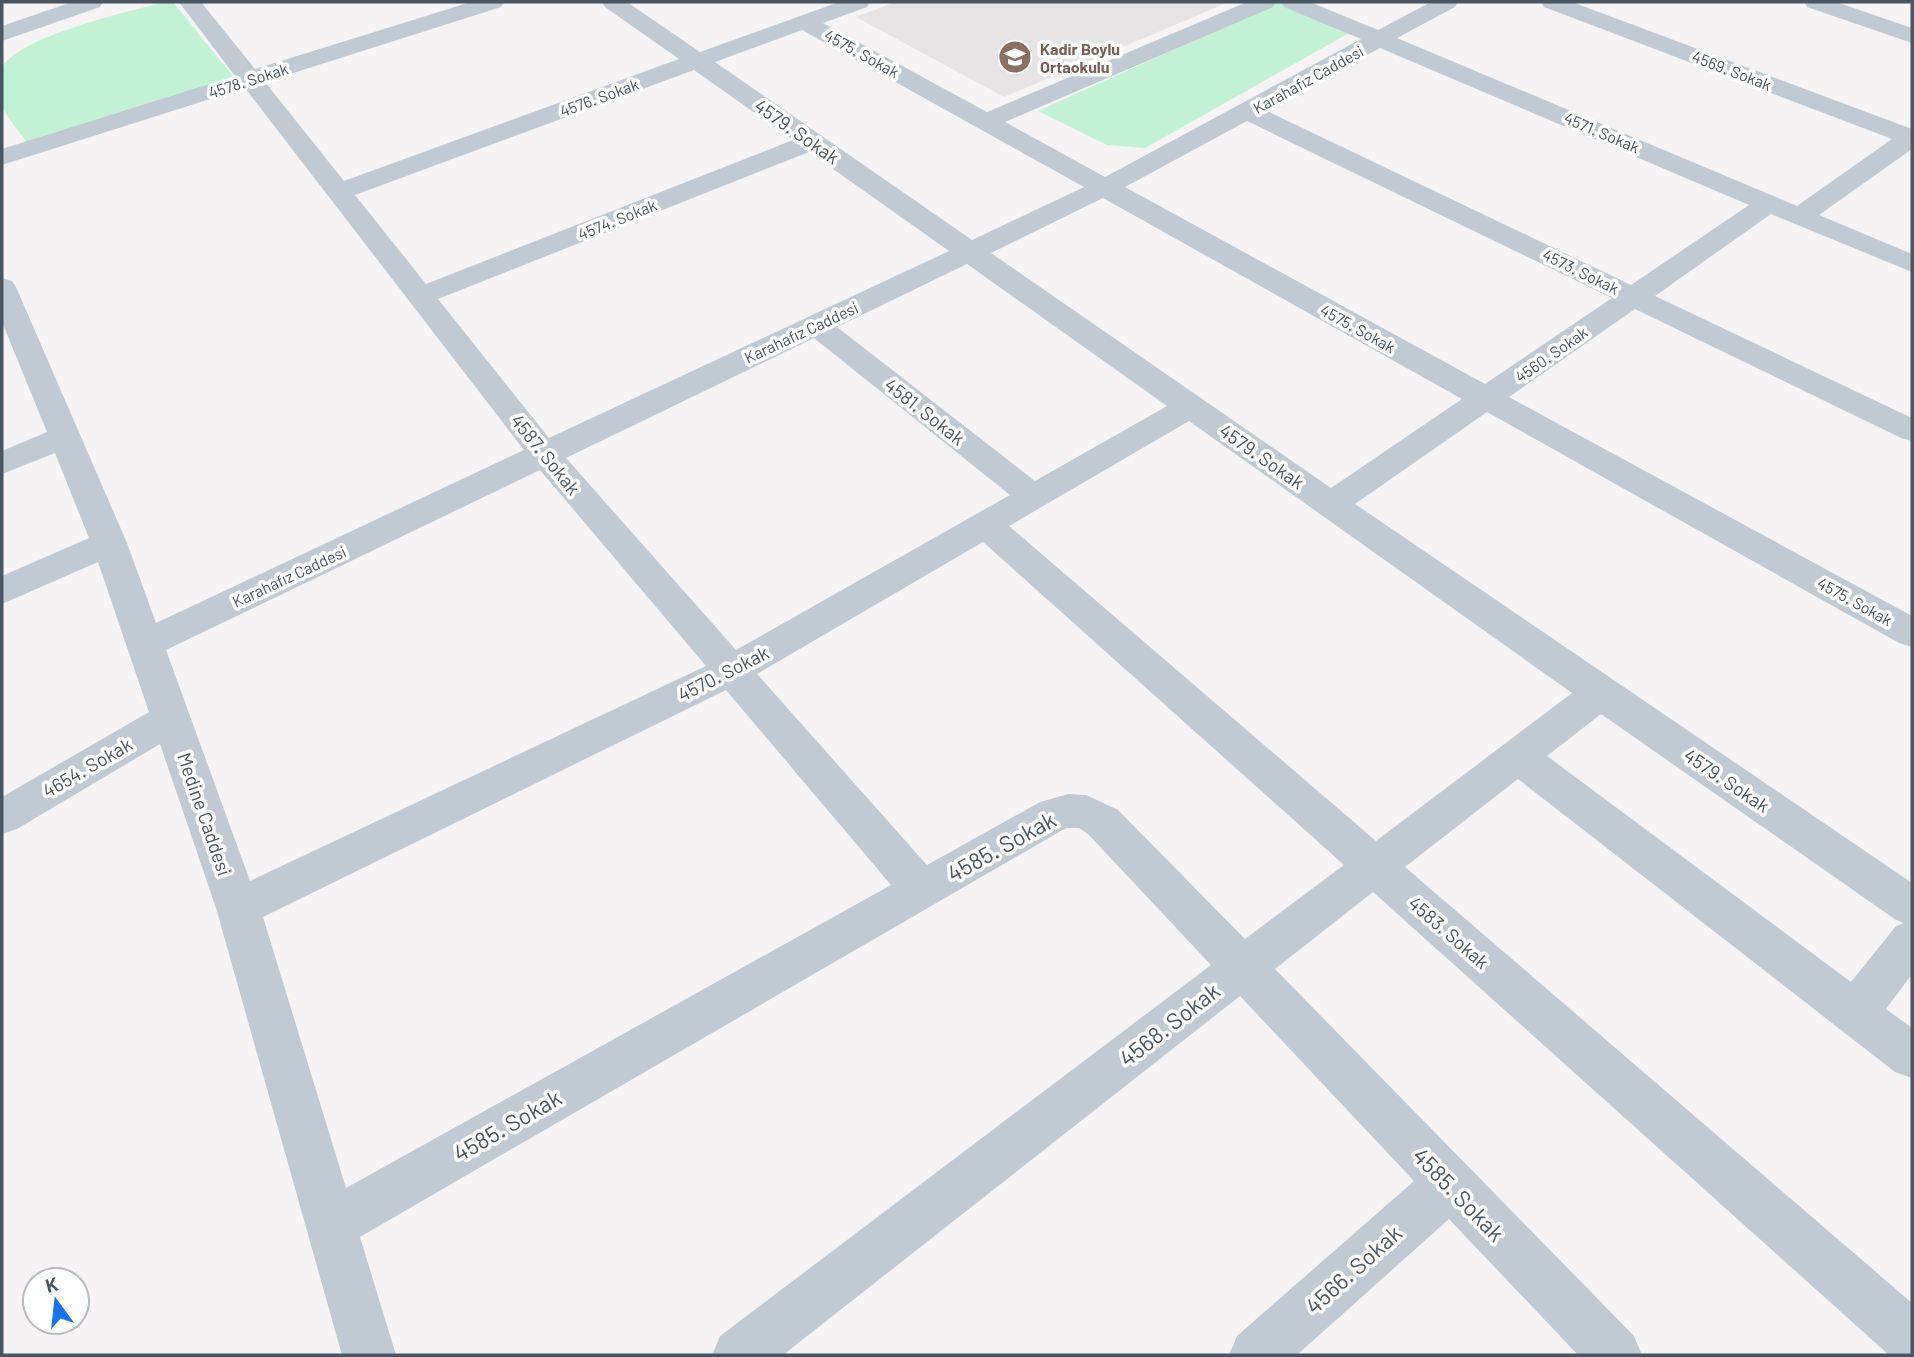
<svg xmlns="http://www.w3.org/2000/svg" width="1914" height="1357" font-family="Barlow,sans-serif">
<style>
.education{fill:#e6e4e5}
.green{fill:#c3f1d5}
.lines{fill:none;stroke-linecap:round;stroke-linejoin:round}
.minor{fill:#c1cad2;fill-rule:evenodd}
.labels{text-anchor:middle;dominant-baseline:central;stroke-width:7;stroke-linejoin:round;paint-order:stroke}
.far-education-label{font-size:16px;font-weight:bold;fill:#785e54;stroke:#fff;text-anchor:start}
.far-street-label{font-size:16px;fill:#4a5661;stroke:#fff}
.street-label{font-size:19px;fill:#4a5661;stroke:#fff}
.near-street-label{font-size:23px;fill:#4a5661;stroke:#fff}
</style>
<rect width="100%" height="100%" fill="#f5f3f3"/>
<path class="education" d="M 895,2 L 1229,2 L 1004,97 L 856,17 Z"/>
<g class="green">
<path d="M 165,2 L 173,2 L 236,80 L 30,147 C 22,134 8,120 2,106 C 0,99 0,76 2,69 C 12,38 134,10 165,2 Z"/>
<path d="M 1279,2 L 1358,28 L 1145,148 L 1107,145 L 1038,111 Z"/>
</g>
<g class="lines">
<g class="minor">
<path d="M 72,2 L 103,2 L 100,7 L 2,41 L 2,26 Z"/>
<path d="M 179,2 L 201,2 L 255,69 L 471,2 L 504,2 L 501,7 L 265,82 L 344,181 L 679,59 L 605,7 L 602,2 L 627,2 L 700,52 L 839,2 L 870,2 L 867,7 L 823,23 L 987,112 L 1247,2 L 1276,2 L 1273,7 L 1005,122 L 1105,177 L 1361,39 L 1284,7 L 1281,2 L 1310,2 L 1378,30 L 1431,2 L 1458,2 L 1455,7 L 1397,38 L 1797,206 L 1892,139 L 1544,7 L 1541,2 L 1572,2 L 1912,129 L 1912,149 L 1819,215 L 1912,254 L 1912,272 L 1771,214 L 1655,296 L 1912,418 L 1912,441 L 1901,438 L 1635,309 L 1509,397 L 1912,616 L 1912,647 L 1899,643 L 1487,412 L 1355,504 L 1912,883 L 1912,974 L 1886,1009 L 1912,1028 L 1912,1078 L 1895,1072 L 1518,779 L 1405,867 L 1912,1303 L 1912,1355 L 1889,1355 L 1373,892 L 1275,969 L 1634,1336 L 1642,1355 L 1578,1355 L 1449,1219 L 1297,1355 L 1229,1355 L 1237,1336 L 1414,1181 L 1240,996 L 783,1355 L 712,1355 L 720,1336 L 1211,965 L 1088,834 L 1079,828 L 1066,828 L 360,1237 L 396,1355 L 342,1355 L 216,908 L 160,744 L 17,829 L 2,834 L 2,797 L 149,712 L 98,562 L 2,604 L 2,576 L 89,538 L 55,453 L 2,474 L 2,451 L 47,432 L 2,322 L 2,278 L 12,281 L 16,287 L 127,543 L 156,623 L 524,450 L 245,88 L 2,165 L 2,149 L 235,76 ZM 802,30 L 1084,187 L 972,240 L 715,62 ZM 1380,48 L 1749,205 L 1631,285 L 1265,110 ZM 694,70 L 793,140 L 426,284 L 355,195 ZM 1247,121 L 1612,298 L 1485,384 L 1125,187 ZM 809,152 L 949,251 L 549,438 L 438,299 ZM 1103,198 L 1462,399 L 1331,488 L 991,253 ZM 967,264 L 1167,406 L 1035,481 L 837,327 ZM 814,338 L 1010,495 L 736,650 L 566,458 ZM 1189,421 L 1572,693 L 1376,841 L 1009,526 ZM 540,470 L 706,666 L 250,881 L 166,650 ZM 983,542 L 1344,865 L 1245,939 L 1118,810 L 1086,795 L 1068,794 L 1040,802 L 927,865 L 757,674 ZM 726,690 L 891,885 L 346,1188 L 263,917 ZM 1601,714 L 1896,920 L 1904,923 L 1896,926 L 1851,982 L 1547,756 Z"/>
<path d="M 1804,2 L 1836,2 L 1912,28 L 1912,43 L 1807,7 Z"/>
</g>
</g>
<defs>
<symbol id="school-disc" viewBox="-11 -11 22 22"><circle r="9.5" fill="#8d6e63" stroke="#fff"/><path d="M0-5L7-2L0 1L-7-2ZM-4 1L0 2.5L4 1V4Q0 6-4 4Z" fill="#fff"/></symbol>
</defs>
<g fill-rule="evenodd">
<use href="#school-disc" x="996" y="38" width="38" height="38"/>
</g>
<g class="labels">
<g class="far-education-label">
<text x="1040" y="48">Kadir Boylu<tspan x="1040" dy="18">Ortaokulu</tspan></text>
</g>
<g class="far-street-label">
<text transform="translate(862 53) rotate(29)">4575. Sokak</text>
<text transform="translate(1732 70) rotate(21)">4569. Sokak</text>
<text transform="translate(1308 79) rotate(-29)">Karahafız Caddesi</text>
<text transform="translate(248 80) rotate(-18)">4578. Sokak</text>
<text transform="translate(599 97) rotate(-20)">4576. Sokak</text>
<text transform="translate(1602 132) rotate(23)">4571. Sokak</text>
<text transform="translate(617 219) rotate(-22)">4574. Sokak</text>
<text transform="translate(1581 271) rotate(26)">4573. Sokak</text>
<text transform="translate(1358 328) rotate(29)">4575. Sokak</text>
<text transform="translate(801 332) rotate(-25)">Karahafız Caddesi</text>
<text transform="translate(1551 354) rotate(-35)">4560. Sokak</text>
<text transform="translate(289 576) rotate(-25)">Karahafız Caddesi</text>
<text transform="translate(1855 601) rotate(29)">4575. Sokak</text>
</g>
<g class="street-label">
<text transform="translate(797 131) rotate(35)">4579. Sokak</text>
<text transform="translate(925 411) rotate(38)">4581. Sokak</text>
<text transform="translate(546 454) rotate(51)">4587. Sokak</text>
<text transform="translate(1262 456) rotate(35)">4579. Sokak</text>
<text transform="translate(723 673) rotate(-27)">4570. Sokak</text>
<text transform="translate(87 767) rotate(-30)">4654. Sokak</text>
<text transform="translate(1727 780) rotate(34)">4579. Sokak</text>
<text transform="translate(205 814) rotate(71)">Medine Caddesi</text>
<text transform="translate(1449 932) rotate(41)">4583. Sokak</text>
</g>
<g class="near-street-label">
<text transform="translate(1001 846) rotate(-29)">4585. Sokak</text>
<text transform="translate(1169 1024) rotate(-38)">4568. Sokak</text>
<text transform="translate(507 1125) rotate(-30)">4585. Sokak</text>
<text transform="translate(1459 1194) rotate(46)">4585. Sokak</text>
<text transform="translate(1353 1269) rotate(-42)">4566. Sokak</text>
</g>
</g>
<rect width="1914" height="1357" fill="none" stroke="#4a5661" stroke-width="7"/>
<g transform="translate(56 1301) rotate(345)"><circle r="33" fill="#ffffff" stroke="#b7bbc0" stroke-width="2"/>
<path d="M0-5L12 26L0 18L-12 26Z" fill="#1a73e8"/>
<text y="-10" font-size="19" font-weight="bold" text-anchor="middle" fill="#4a5661">K</text>
</g>
</svg>
